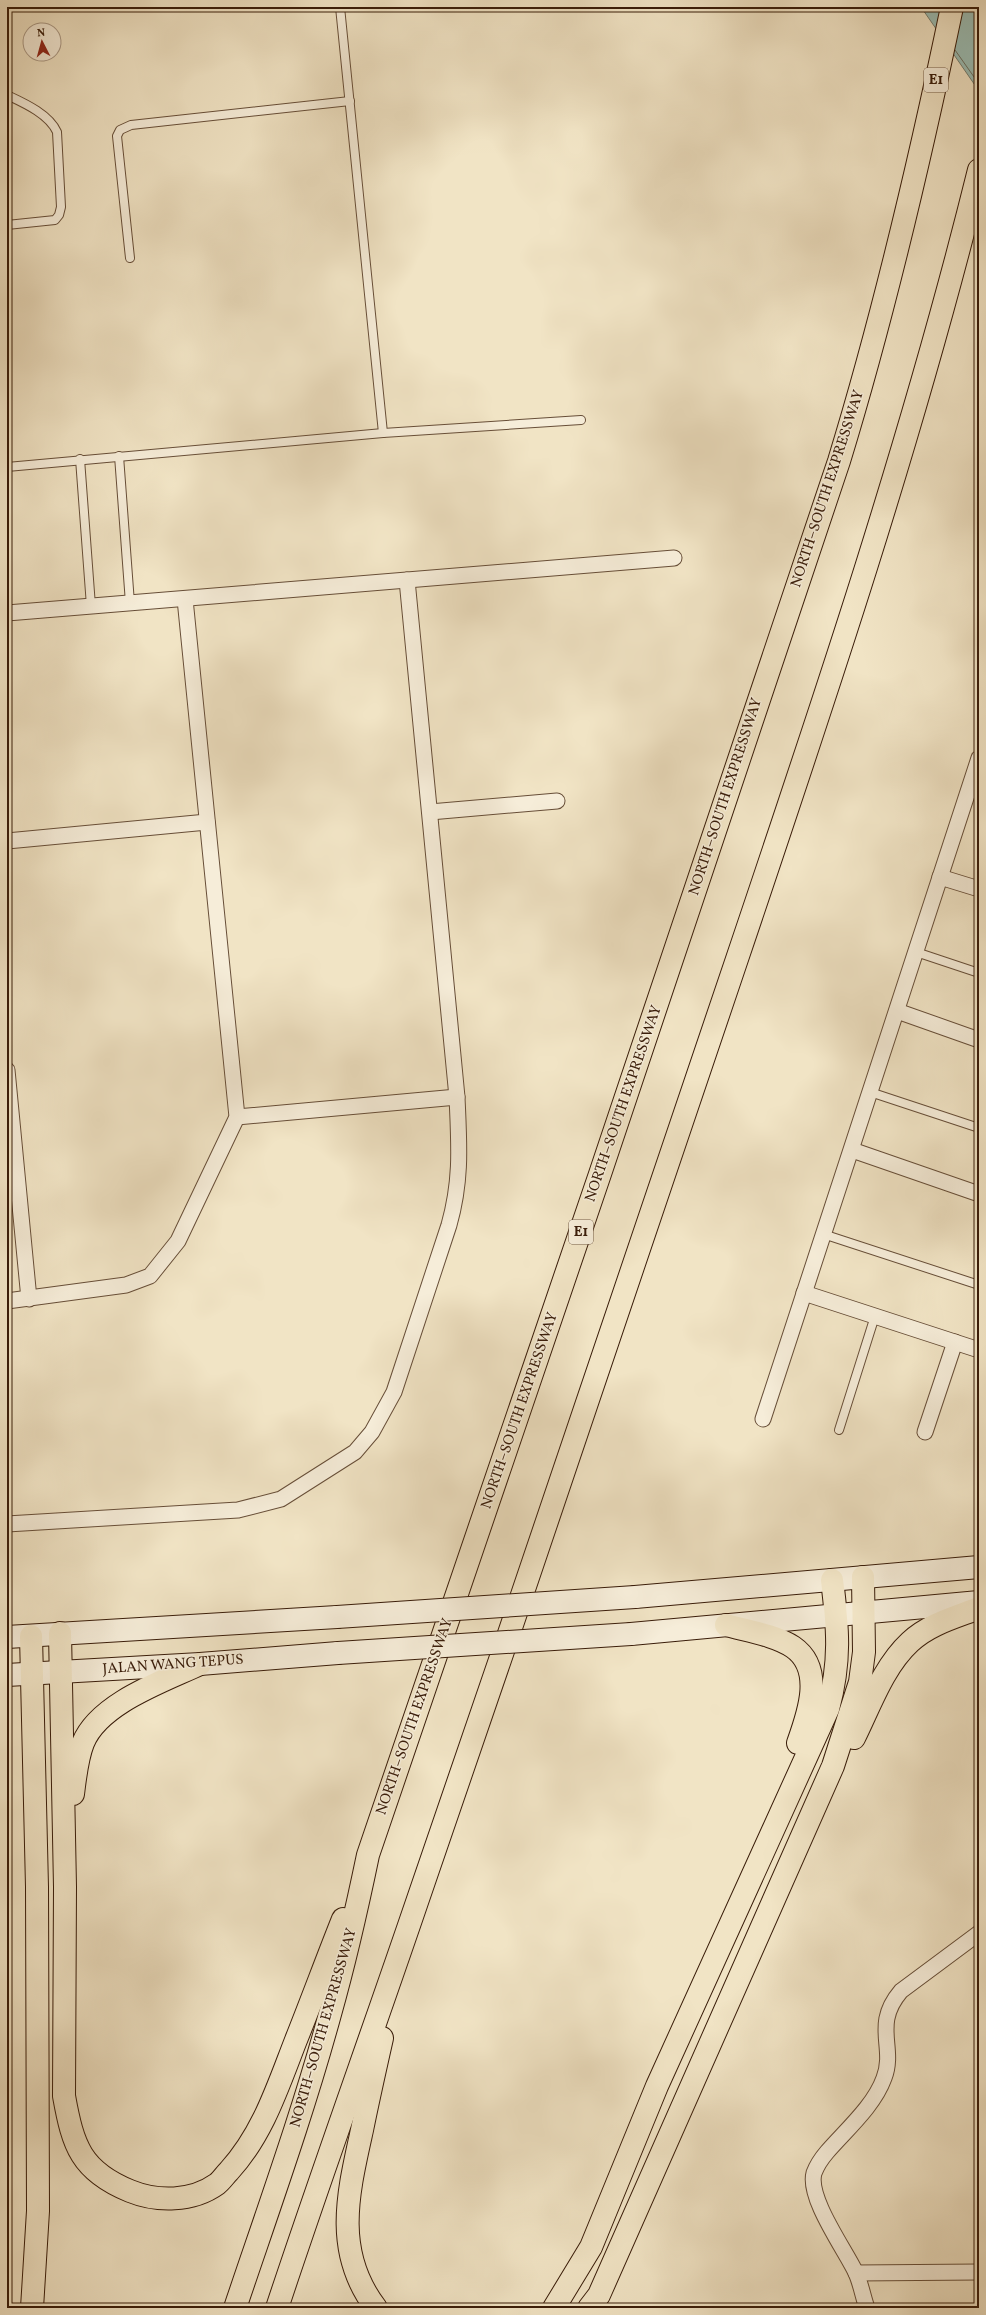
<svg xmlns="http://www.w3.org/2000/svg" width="986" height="2315" font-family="Vollkorn,serif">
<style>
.water{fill:#9bbeb5;stroke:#747d70}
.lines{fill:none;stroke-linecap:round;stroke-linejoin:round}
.shore{stroke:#6a6d5f;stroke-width:1}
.service-casing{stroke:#674e38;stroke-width:10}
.minor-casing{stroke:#674e38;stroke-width:17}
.secondary-casing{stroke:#391c09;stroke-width:24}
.motorway-casing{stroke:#391c09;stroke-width:24}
.service{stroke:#f6edd9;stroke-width:8}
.minor{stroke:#f6edd9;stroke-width:15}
.secondary{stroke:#f6edd9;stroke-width:22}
.motorway{stroke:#f1e4c5;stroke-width:22}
.secondary-bridge-casing{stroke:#391c09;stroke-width:24;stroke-linecap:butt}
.secondary-bridge{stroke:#f6edd9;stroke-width:22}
.labels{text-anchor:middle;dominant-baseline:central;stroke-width:3;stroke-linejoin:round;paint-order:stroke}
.shield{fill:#f6edd9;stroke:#725b47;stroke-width:1}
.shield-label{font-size:14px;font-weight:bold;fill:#391c09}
.street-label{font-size:15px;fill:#391c09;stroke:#f6edd9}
</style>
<rect width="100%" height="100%" fill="#f1e4c5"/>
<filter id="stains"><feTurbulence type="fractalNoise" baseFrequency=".005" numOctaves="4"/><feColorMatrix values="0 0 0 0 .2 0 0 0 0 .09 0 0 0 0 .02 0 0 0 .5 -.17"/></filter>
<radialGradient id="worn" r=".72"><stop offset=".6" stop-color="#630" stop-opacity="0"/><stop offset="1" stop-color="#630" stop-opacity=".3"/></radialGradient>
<path class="water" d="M 921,7 L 979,7 L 979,91 Z"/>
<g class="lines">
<path class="shore" d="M 955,50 L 979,84"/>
<defs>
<g id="service">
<path d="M 340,7 L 383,433"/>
<path d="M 7,95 C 24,103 49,114 57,132 L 61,207 L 59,215 L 55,220 L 7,225"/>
<path d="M 130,258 L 117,136 L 120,130 L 131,125 L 350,101"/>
<path d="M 119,456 L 130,603"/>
<path d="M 80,459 L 91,606"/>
<path d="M 7,467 L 383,433 L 581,420"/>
<path d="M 916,952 L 979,973"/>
<path d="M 870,1092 L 979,1128"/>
<path d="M 823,1234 L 979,1285"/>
<path d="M 839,1430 L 875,1316"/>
</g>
<g id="minor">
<path d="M 7,613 L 674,558"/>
<path d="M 430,812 L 557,801"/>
<path d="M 7,841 L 207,822"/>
<path d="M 940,877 L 979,889"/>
<path d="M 897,1011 L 979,1040"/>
<path d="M 7,1070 L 29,1299"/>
<path d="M 237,1117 L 457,1097"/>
<path d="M 852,1150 L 979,1194"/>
<path d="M 804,1293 L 979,1350"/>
<path d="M 7,1301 L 126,1285 L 150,1276 L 178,1241 L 237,1117 L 185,599"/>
<path d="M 763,1419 L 979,758"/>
<path d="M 925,1432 L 955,1342"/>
<path d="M 7,1524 L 238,1510 L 281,1499 L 355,1452 L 372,1432 L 394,1392 L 449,1225 C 462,1179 459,1144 457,1097 L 407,580"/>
<path d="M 856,2273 L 979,2272"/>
<path d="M 867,2308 C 863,2297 861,2284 856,2273 C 846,2251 807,2198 814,2173 C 817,2165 821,2159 827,2152 C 846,2130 874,2106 884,2078 C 896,2047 872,2025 901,1991 L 979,1933"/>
</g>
<g id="secondary">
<path d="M 635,1597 L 979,1567"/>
<path d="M 631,1634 L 979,1602"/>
<path d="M 7,1637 L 337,1617"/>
<path d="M 7,1675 L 200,1664 L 338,1653"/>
</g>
<g id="motorway">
<path d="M 726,1625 C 748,1631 775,1635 793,1647 C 825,1669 808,1715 798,1743"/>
<path d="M 60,1633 L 65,1887 L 64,2096 C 73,2146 81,2171 130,2191 C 157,2202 192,2202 217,2184 C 221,2181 225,2175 229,2171 C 263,2134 278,2086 296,2040 C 312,2000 327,1959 343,1919"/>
<path d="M 31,1636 L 37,1887 L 38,2211 L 32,2308"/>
<path d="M 854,1738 C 870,1706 883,1667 910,1642 C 929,1624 956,1617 979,1608"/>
<path d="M 73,1794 C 75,1778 77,1758 83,1743 C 99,1703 164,1681 200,1664"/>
<path d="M 235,2308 C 268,2210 303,2113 330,2014 C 345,1961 357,1908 368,1855 L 600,1174 L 839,461 C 885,311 920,160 952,7"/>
<path d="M 277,2308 C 322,2172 371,2037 417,1902 C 525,1588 632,1273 737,959 C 825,698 913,437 979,170"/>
<path d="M 376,2308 C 333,2252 348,2193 362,2130 C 368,2100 375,2069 382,2038"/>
<path d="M 554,2308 L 591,2247 L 657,2086 L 828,1709 C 841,1661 838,1628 832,1580"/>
<path d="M 589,2308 L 599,2295 L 833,1766 L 860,1682 L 864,1652 L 863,1577"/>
</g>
</defs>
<use href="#service" class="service-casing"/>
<use href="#minor" class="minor-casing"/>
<use href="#secondary" class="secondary-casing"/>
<use href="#motorway" class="motorway-casing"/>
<use href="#service" class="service"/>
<use href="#minor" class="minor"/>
<use href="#secondary" class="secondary"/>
<use href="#motorway" class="motorway"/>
<defs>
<g id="secondary-bridge">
<path d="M 337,1617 L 635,1597"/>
<path d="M 338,1653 L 631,1634"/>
</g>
</defs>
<use href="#secondary-bridge" class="secondary-bridge-casing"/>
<use href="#secondary-bridge" class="secondary-bridge"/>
</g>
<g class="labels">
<g class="shield">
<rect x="924" y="68" width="24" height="24" rx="3"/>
<rect x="569" y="1220" width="24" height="24" rx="3"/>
</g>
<g class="shield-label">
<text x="936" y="80">E1</text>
<text x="581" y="1232">E1</text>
</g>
<g class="street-label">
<text transform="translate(828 489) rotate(-72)">NORTH–SOUTH EXPRESSWAY</text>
<text transform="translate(726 797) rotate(-72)">NORTH–SOUTH EXPRESSWAY</text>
<text transform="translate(624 1104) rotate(-71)">NORTH–SOUTH EXPRESSWAY</text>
<text transform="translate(520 1411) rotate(-71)">NORTH–SOUTH EXPRESSWAY</text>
<text transform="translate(173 1665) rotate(-4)">JALAN WANG TEPUS</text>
<text transform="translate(415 1717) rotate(-71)">NORTH–SOUTH EXPRESSWAY</text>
<text transform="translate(324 2028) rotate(-74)">NORTH–SOUTH EXPRESSWAY</text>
</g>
</g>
<rect width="986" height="2315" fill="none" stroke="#f1e4c5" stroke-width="24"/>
<rect x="8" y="8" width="970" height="2299" fill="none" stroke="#391c09" stroke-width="2"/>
<rect x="12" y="12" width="962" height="2291" fill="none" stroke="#391c09"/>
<g transform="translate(42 42) rotate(354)"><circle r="19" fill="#f6edd9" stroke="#aa9986"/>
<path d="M0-3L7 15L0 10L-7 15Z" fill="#8f2418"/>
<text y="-6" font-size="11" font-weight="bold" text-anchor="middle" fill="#391c09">N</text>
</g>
<rect width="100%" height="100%" filter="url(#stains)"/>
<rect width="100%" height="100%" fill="url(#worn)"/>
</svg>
